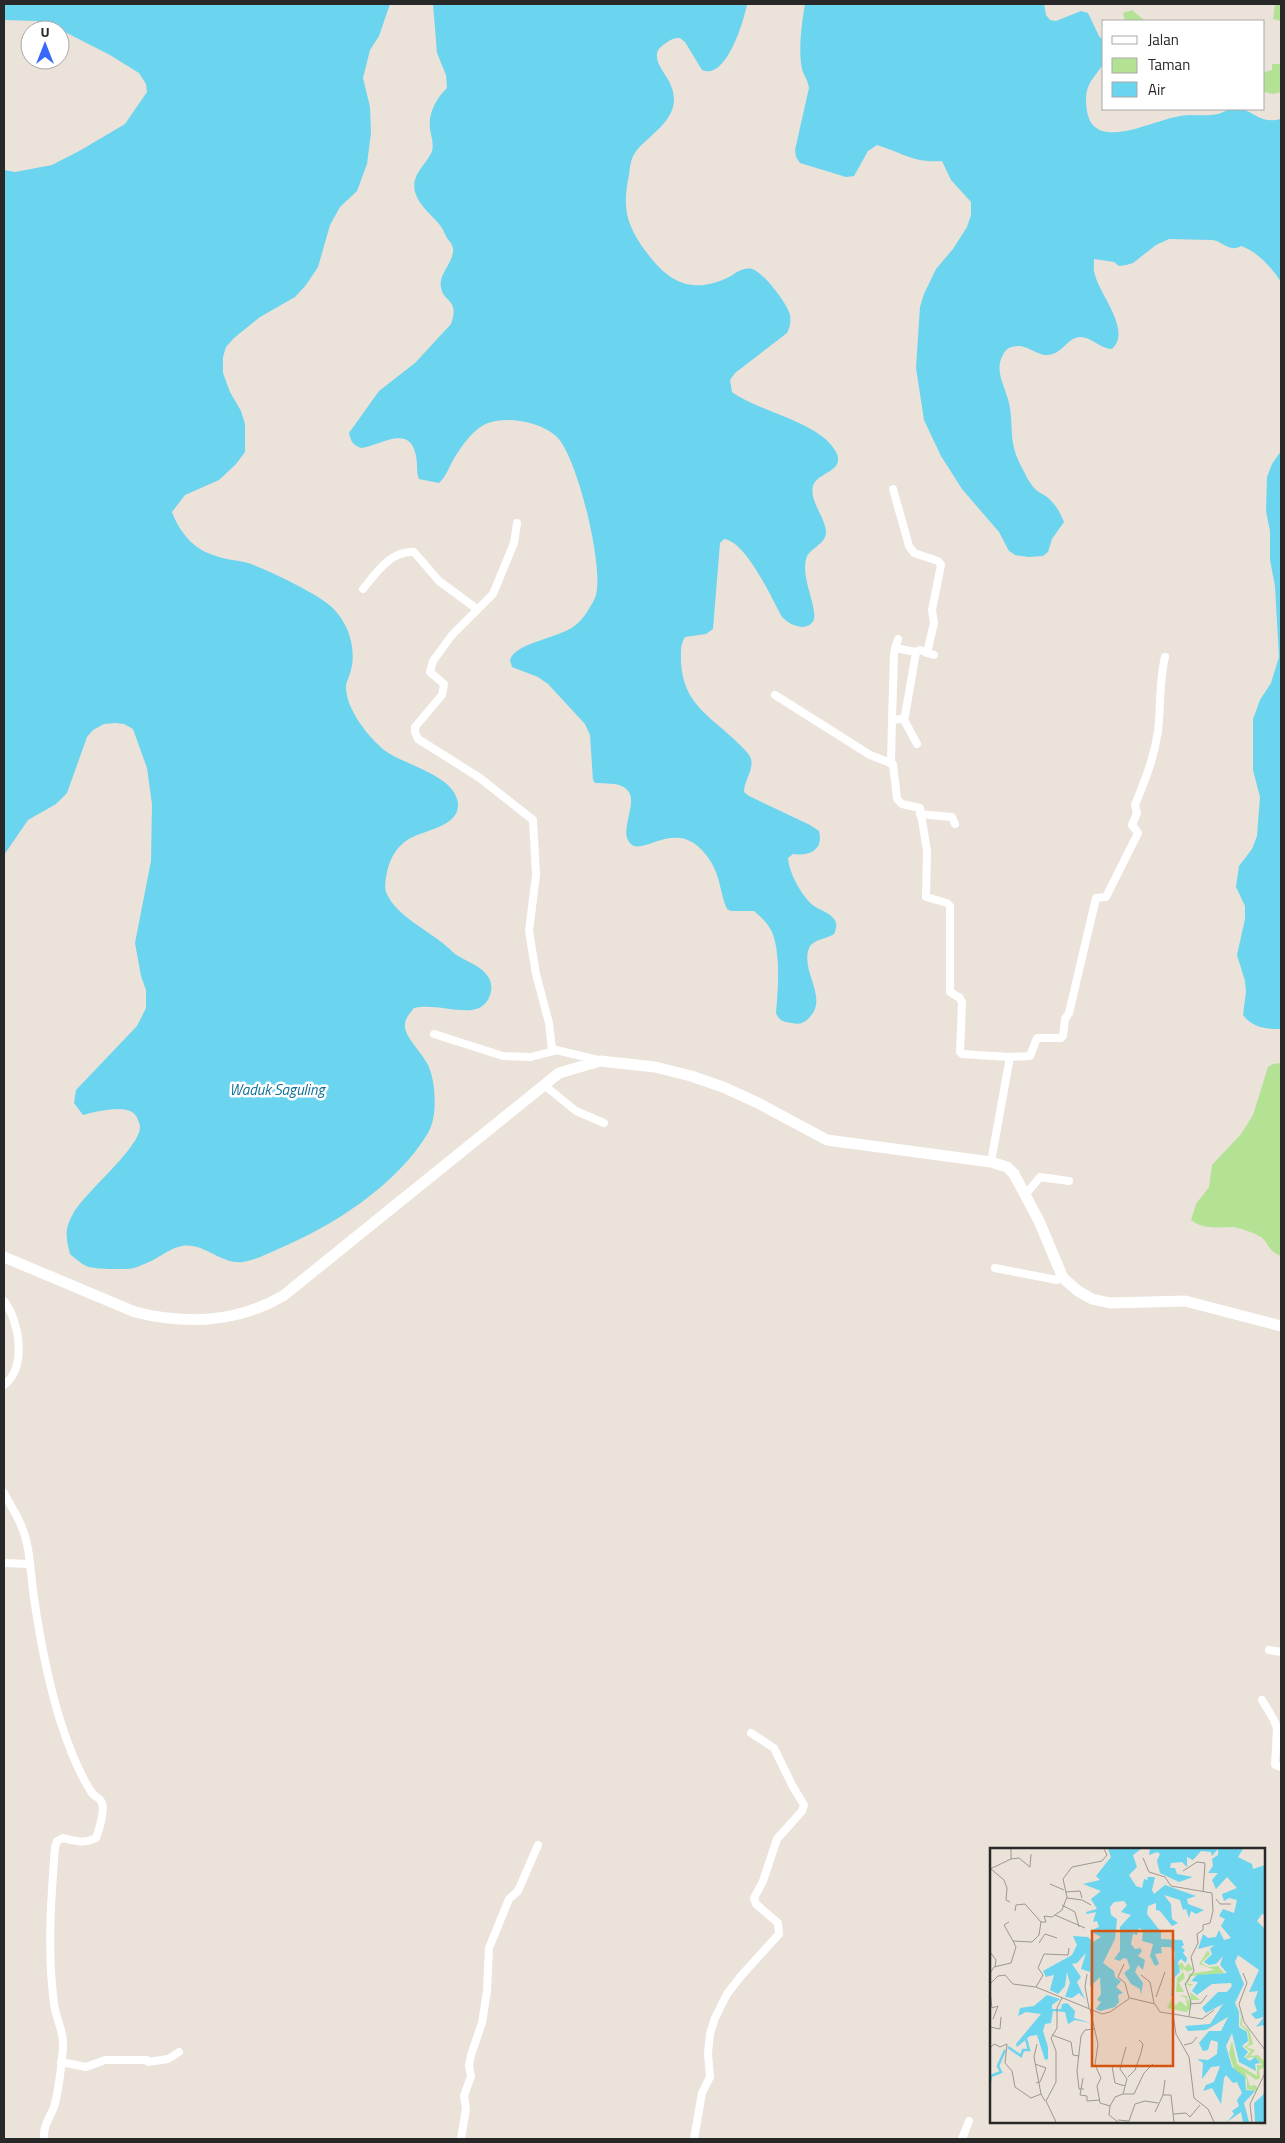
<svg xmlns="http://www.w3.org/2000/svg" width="1285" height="2143" font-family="'Titillium Web',sans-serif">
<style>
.green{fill:#b4e295}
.water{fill:#6bd4ee}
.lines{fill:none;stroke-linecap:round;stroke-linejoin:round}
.minor{stroke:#fff;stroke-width:8}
.secondary{stroke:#fff;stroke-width:11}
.labels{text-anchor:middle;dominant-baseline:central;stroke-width:5;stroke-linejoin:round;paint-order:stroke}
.water-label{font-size:15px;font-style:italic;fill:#0d7197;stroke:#fff}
.inset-river{fill:none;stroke:#6bd4ee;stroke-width:2.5}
.inset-road{fill:none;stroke:#9d9892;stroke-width:1}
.view{fill:#d5540f;fill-opacity:0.15;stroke:#d5540f;stroke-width:2.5}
.inset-edge{fill:none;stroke:#282828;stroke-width:2.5}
</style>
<rect width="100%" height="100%" fill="#ebe2d9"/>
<g class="green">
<path d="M 1275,4 L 1281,4 L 1281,21 L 1273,19 Z"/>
<path d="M 1132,10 L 1145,21 L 1125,21 L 1123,13 Z"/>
<path d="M 1272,64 L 1281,64 L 1281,92 L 1273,94 L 1264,92 L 1264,72 L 1272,70 Z"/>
<path d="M 1281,1063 L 1281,1256 C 1267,1251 1268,1240 1259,1236 C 1252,1232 1240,1228 1233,1227 C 1219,1227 1203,1230 1191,1220 L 1196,1204 L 1209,1187 L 1212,1165 L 1241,1134 L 1253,1115 L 1268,1067 L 1273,1064 Z"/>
</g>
<g class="water">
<path d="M 4,4 L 390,4 L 379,36 L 370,50 L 363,78 L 370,107 L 371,133 L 367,164 L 357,191 L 340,207 L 330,225 L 318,267 L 306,285 L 295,297 L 260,317 L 234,338 L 226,347 L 223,357 L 223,373 L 230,392 L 241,411 L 245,424 L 245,452 L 236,464 L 219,480 L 185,495 L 172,512 C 180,533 193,549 216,556 C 226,560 238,560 248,563 C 266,569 314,592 328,604 C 347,619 357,646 351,670 C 350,675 347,680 346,685 C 345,699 354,715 362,726 C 367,734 377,744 384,750 C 404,765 450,774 457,799 C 465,826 424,830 409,839 C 397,846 390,858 387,872 C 386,878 384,885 386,892 C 394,913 423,928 440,941 C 446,945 450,950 455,954 C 465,961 479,965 486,974 C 496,984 491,1003 479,1008 C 464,1015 434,1003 414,1008 C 411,1012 405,1018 405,1024 C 403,1035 422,1053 427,1063 C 436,1079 438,1117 428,1133 C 397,1185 333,1226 278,1249 C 267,1254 255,1260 243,1262 C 221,1265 204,1242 182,1246 C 171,1248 164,1254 155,1259 C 149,1262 140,1266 134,1268 C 126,1270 96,1269 89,1267 C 82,1265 75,1258 70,1254 C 66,1238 64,1229 73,1214 C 85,1192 140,1148 140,1127 C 140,1125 139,1122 138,1120 C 133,1101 96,1112 83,1115 L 74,1103 L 76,1090 L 137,1026 L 146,1008 L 146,990 L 141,976 L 135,943 L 151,861 L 152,804 L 147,768 L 133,729 L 124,724 L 115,723 L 104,724 L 93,730 L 87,737 L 67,793 L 56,804 L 28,820 L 4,855 L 4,170 L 15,172 L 52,165 L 81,150 L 125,124 L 147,92 L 146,84 L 139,73 L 110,55 L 59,29 L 36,21 L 4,20 Z"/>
<path d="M 433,4 L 747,4 C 744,21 726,81 702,70 L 685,42 L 680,38 C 675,38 671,39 666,43 C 663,45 657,49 657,54 C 655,70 679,81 673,107 C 668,125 649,136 637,150 C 631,157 630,166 629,175 C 622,208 626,225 647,253 C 670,284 694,295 731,276 C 737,272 744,267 752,269 C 763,272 787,303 790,315 C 791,321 790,327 787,333 L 735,373 L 730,380 L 732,392 C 759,412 821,422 836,452 C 846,472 817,472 813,486 C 809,502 826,517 826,533 C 825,545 809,548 806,559 C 801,579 817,606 814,619 C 813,624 807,627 802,627 C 794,626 788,623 782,617 C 772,599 746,541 724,539 L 720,543 L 713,629 L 706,634 L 685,637 C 680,645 681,653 681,662 C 683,705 712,717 739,744 C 743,748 749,753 751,759 C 754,770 744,780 744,792 L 749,796 L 810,825 L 819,831 C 824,851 808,856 793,854 L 788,858 C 789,873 802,897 814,906 C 820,910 830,913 834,919 C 838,924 836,929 834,934 C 828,938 814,940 810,946 C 798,970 830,997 809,1018 C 804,1023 799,1025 792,1023 C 784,1022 779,1021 776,1013 C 778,990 781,954 772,932 C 768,923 761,917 754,911 L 731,911 L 727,909 C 720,894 721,878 711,862 C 679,810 642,861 629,842 C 619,829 641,798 625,788 C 617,782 604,784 595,783 L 593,780 L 590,735 L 585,724 L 548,684 L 538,677 L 512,667 L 510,660 C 516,641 562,639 578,623 C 584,618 591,606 595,598 C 606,573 577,454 556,436 C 540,422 508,416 488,423 C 473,428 458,451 451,464 C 447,472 445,477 439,483 L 419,479 C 416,472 418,465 416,456 C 410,423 380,446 361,448 C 353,445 351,442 349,433 L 379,391 L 415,363 L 451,324 C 460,298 443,303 441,287 C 438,274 455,261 453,248 C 452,244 450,242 447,238 C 445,235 444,231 442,228 C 434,216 419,207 415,192 C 411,173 426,166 432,151 C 434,144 431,136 430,129 C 428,113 436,99 447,88 L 446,75 L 437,53 Z"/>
<path d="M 805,4 L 1044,4 L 1046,15 L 1050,20 L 1056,21 L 1081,11 L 1088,13 L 1099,36 L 1104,41 L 1104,63 C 1091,82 1083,86 1087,111 C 1093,148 1139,127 1161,121 C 1170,118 1182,115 1191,115 C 1200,115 1210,116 1218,114 C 1223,113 1227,109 1232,109 C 1255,107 1255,125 1281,119 L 1281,282 C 1273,269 1257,251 1241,246 C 1229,253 1223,241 1212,240 L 1169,239 L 1156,245 L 1133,263 L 1126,265 L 1119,266 L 1114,262 L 1094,259 C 1094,264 1093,270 1095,275 C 1100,295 1132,331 1112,349 C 1101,349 1093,338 1081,337 C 1066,337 1063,356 1045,355 C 1040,355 1028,347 1020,346 C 1014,346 1007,347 1004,353 C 993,370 1005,385 1009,403 C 1014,427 1008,441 1021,466 C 1025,473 1029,483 1035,489 C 1038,492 1041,493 1044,495 C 1054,501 1060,512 1064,522 L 1052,539 L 1048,552 L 1043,556 L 1029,557 L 1015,555 L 1009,551 L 999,532 L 962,489 L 941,456 L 924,420 L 916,368 L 920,307 L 924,294 L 936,269 L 953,249 L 967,227 L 971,215 L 971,202 L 951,180 L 942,161 C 913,163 903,153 877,145 L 868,151 L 854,176 L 846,177 L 800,163 L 796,157 L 795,150 L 809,88 C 808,80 804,76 802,69 C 798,51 802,21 805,4 Z"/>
<path d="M 1281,451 L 1281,1029 C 1266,1029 1253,1028 1243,1015 L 1246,992 L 1245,981 L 1237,955 L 1245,919 L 1245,906 L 1236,887 L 1239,866 L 1252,849 L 1257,836 L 1260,797 L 1253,770 L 1253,719 L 1260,700 L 1271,683 L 1279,657 L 1275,586 L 1270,560 L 1270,531 L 1266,511 L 1267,477 L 1272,464 Z"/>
</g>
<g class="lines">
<g class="minor">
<path d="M 893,489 L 909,546 L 914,553 L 938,561 L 941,565 L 932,610 L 934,623 L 927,653"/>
<path d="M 517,523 L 514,543 L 493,594 L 452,635 L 433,661 L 430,672 L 444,684 L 442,695 L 415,727 L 415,732 L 418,739 L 480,778 L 533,820 L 536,875 L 529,931 L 536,974 L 549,1023 L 552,1049 L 598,1060"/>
<path d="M 363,589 C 376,573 391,550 414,552 L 439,581 L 477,609"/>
<path d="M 895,648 L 916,652"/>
<path d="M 775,695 L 870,755 L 893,764 L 897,799 L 902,804 L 920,808 L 927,851 L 926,897 L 947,903 L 950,906 L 950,992 L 960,998 L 962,1003 L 960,1052 L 962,1054 L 1010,1057 L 991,1162"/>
<path d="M 903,718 L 917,744"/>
<path d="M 892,720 L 894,653 L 898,639"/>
<path d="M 891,763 L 892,720 L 901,719 L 905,716 L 916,652 L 920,650 L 934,655"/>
<path d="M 920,814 L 952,817 L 955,824"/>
<path d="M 434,1034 L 503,1056 L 531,1057 L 554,1051"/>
<path d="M 1010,1057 L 1030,1056 L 1037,1038 L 1061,1038 L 1063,1036 L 1065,1019 L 1069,1013 L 1096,898 L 1106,897 L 1138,833 L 1132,825 L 1137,813 L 1135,805 C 1145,780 1154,759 1158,731 C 1161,706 1159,681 1165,657"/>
<path d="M 544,1085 L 576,1111 L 604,1123"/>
<path d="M 1026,1194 L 1040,1177 L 1069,1181"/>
<path d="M 995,1268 L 1057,1280 L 1063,1278"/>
<path d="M 4,1301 C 20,1322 27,1367 4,1385"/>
<path d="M 4,1493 C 9,1503 16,1513 20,1523 C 31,1546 30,1573 34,1598 C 40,1639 48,1681 60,1720 C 68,1745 78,1772 92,1793 C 95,1797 99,1797 101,1801 C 106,1808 99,1830 96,1838 C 84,1844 75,1841 63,1838 L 57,1841 L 55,1847 C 51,1899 47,1951 54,2003 C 55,2017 63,2028 63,2043 C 63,2056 58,2095 54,2107 C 49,2119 43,2126 44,2139"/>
<path d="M 4,1563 L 30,1564"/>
<path d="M 1269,1650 L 1281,1652"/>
<path d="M 1262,1700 L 1274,1720 L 1277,1728 L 1275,1765 L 1281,1767"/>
<path d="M 61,2062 L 86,2067 L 105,2060 L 147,2060 L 148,2062 L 168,2059 L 179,2052"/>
<path d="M 461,2139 L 466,2109 L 464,2096 L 471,2076 L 469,2066 L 471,2055 L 482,2023 L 487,1991 L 489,1948 L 509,1899 L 518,1891 L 538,1845"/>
<path d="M 694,2139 L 702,2093 L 710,2077 L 708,2053 L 710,2034 L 715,2018 L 727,1994 L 741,1976 L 779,1934 L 778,1923 L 756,1904 L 754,1898 L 763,1881 L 777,1839 L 802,1811 L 804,1805 L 792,1785 L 774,1748 L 751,1733"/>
<path d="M 962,2139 L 969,2121"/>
</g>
<path class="secondary" d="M 4,1257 L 135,1312 C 187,1325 236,1323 283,1296 L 559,1073 L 600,1061 L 655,1067 L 691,1076 L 723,1087 L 758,1103 L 827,1140 L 991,1162 L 1007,1167 L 1014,1174 L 1039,1221 L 1063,1278 L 1078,1291 L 1092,1299 L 1110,1303 L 1185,1301 L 1281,1326"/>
</g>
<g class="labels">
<g class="water-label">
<text x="277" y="1089">Waduk Saguling</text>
</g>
</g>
<g transform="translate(990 1848)">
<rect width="275" height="275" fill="#ebe2d9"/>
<path d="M 218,102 L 220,106 L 211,115 L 218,119 L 228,118 L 234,125 L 201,128 L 198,136 L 203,136 L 199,139 L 200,144 L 210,152 L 201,152 L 200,161 L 196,164 L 177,160 L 182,150 L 185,158 L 190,153 L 197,159 L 196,150 L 189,147 L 197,148 L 198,153 L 201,151 L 199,137 L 196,137 L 199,126 L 225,122 L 209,116 ZM 192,114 L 195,120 L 198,115 L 203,121 L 198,124 L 192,120 L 195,130 L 189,135 L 194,144 L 186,144 L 187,130 L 193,124 L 188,118 ZM 247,153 L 252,171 L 252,177 L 259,182 L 263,196 L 256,199 L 265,202 L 260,208 L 268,207 L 275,214 L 275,219 L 269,222 L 270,230 L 266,232 L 255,224 L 260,238 L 265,237 L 268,241 L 265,243 L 257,241 L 257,232 L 244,221 L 239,205 L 242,193 L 247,216 L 267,228 L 267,217 L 272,217 L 265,209 L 255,210 L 261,203 L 254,199 L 259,196 L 258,184 L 250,177 L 251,169 Z" fill="#b4e295"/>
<path d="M 118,1 L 151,1 L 143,7 L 147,19 L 139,27 L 146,38 L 152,40 L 154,31 L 158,32 L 157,29 L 165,29 L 162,42 L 164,46 L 175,37 L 206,48 L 197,51 L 198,56 L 214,62 L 206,66 L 201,63 L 199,70 L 196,61 L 193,62 L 190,52 L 174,47 L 181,56 L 182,71 L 188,75 L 182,78 L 170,63 L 166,62 L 166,55 L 158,58 L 157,66 L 171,84 L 171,91 L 192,92 L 194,97 L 191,99 L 195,102 L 193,105 L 197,110 L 196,115 L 191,111 L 188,114 L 190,124 L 185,129 L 184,147 L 181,148 L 185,104 L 180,99 L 171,99 L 172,105 L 165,106 L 169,116 L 165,118 L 160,108 L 163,96 L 152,93 L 153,82 L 149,80 L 147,87 L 143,86 L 141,96 L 145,101 L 150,100 L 152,103 L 148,108 L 155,112 L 153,122 L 148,117 L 145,124 L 153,135 L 151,147 L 150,141 L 141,136 L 134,125 L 140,120 L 137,111 L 133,110 L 130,113 L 124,111 L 130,103 L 130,79 L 141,67 L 131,64 L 137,57 L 134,53 L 124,54 L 120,59 L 121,67 L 127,71 L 125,91 L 113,115 L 124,123 L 125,129 L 131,133 L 126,139 L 133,145 L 128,147 L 129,154 L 125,159 L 110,163 L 106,161 L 111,154 L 107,152 L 111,146 L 110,129 L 100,139 L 100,124 L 91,121 L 96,105 L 87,115 L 82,116 L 91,129 L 87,134 L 95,151 L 89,145 L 82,150 L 75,149 L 80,135 L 77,124 L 75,138 L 68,146 L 60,142 L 64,127 L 56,129 L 53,123 L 82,107 L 87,97 L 83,88 L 98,89 L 103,94 L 111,89 L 100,83 L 109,79 L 107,73 L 103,74 L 106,64 L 97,66 L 96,64 L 107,61 L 101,51 L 111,43 L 93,36 L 110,32 L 106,28 L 121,9 ZM 160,1 L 253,1 L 248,9 L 262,16 L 263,21 L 275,17 L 275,67 L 272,66 L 267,73 L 275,81 L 275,182 L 273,177 L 266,179 L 274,169 L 266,171 L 261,166 L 267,163 L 264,154 L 268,143 L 259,144 L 269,122 L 248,107 L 245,114 L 254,136 L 245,155 L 249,164 L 249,179 L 257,184 L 258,193 L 252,198 L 258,204 L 254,209 L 260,213 L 265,209 L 270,215 L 265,216 L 266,223 L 249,214 L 242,185 L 236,198 L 242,219 L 255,229 L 256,242 L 265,243 L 254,255 L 259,274 L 253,274 L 251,264 L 237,274 L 244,266 L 242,263 L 249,258 L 247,252 L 252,245 L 247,234 L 243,235 L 236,227 L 234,230 L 231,256 L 222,240 L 213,243 L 216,237 L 224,234 L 230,218 L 221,219 L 212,231 L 213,215 L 207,211 L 218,212 L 227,206 L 228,194 L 221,192 L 218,202 L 213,203 L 209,195 L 219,183 L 231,183 L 238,169 L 216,182 L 198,183 L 195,178 L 220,176 L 233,156 L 216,165 L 212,160 L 228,144 L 237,144 L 242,138 L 241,135 L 222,136 L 207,147 L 202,143 L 208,134 L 201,133 L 207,127 L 237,125 L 230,117 L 233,108 L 226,116 L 219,117 L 214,114 L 222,106 L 220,101 L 224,97 L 208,101 L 213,86 L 218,90 L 226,89 L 229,82 L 234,92 L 241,90 L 231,78 L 235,71 L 229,68 L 233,61 L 244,65 L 247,52 L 239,50 L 234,53 L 232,46 L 247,40 L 237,29 L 226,41 L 222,32 L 228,25 L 218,25 L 223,18 L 222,11 L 228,7 L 228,1 L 222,8 L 221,4 L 211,3 L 203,12 L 197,9 L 197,19 L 192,14 L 181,15 L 180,20 L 185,20 L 187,26 L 203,29 L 189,34 L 170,25 L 167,13 L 170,6 L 167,4 L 159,7 ZM 57,147 L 70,151 L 62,157 L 62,161 L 71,161 L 72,156 L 77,155 L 85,163 L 84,170 L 101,175 L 85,172 L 78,176 L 75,164 L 63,163 L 61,175 L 55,176 L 53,183 L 58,199 L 58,211 L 55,212 L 47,187 L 40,188 L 27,199 L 26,196 L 51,166 L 36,164 L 28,168 L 30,160 L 44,158 ZM 275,240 L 275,274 L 265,274 L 264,255 L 273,247 Z" fill="#6bd4ee"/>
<path class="inset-river" d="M 18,199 L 31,208 L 33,202 L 39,202 L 36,191M 0,234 L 1,228 L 11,224 L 8,218 L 15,202"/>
<path class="inset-road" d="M 153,10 L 159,24 L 175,29 L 181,38 L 222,45 L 223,63 L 220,75 L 213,77 L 213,82 L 207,86 L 208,95 L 201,109 L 204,123 L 195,136 L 201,154 L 199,168M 21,11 L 29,10 L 40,19 L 41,6M 0,21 L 21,11 L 21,1M 1,21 L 14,32 L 17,40 L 16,52 L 20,54M 193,23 L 207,14 L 215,15 L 213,44M 60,36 L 74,42M 75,44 L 90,43 L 92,50M 77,50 L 92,52 L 101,57M 226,51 L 230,56 L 241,56M 72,57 L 85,64 L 89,79M 25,63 L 26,57 L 35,56 L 51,74M 65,67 L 95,80M 19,74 L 14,77 L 23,93M 49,95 L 55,86 L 67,90M 0,104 L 6,112 L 5,119M 134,116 L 128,129 L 135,135 L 139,150M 0,125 L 4,119 L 21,115 L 26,99 L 23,93 L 42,94 L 49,87 L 51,74 L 56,74 L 54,68 L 62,69 L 72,62 L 77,49 L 73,31 L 82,19 L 112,13 L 117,7 L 114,1M 253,125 L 257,135 L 249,156 L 254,174 L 275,202M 97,126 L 95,139 L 99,160M 151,127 L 160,134 L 164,155M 0,136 L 8,128 L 15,127 L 23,136 L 46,139 L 112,166 L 120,164 L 140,150 L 165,156 L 170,164 L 183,166 L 186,186 L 199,209 L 204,250 L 218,261 L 224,274M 46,139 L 53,127 L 48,120 L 54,106 L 78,107 L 79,100M 0,144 L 2,160 L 8,158 L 3,171M 166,149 L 175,124M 200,156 L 211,155 L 217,147M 100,161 L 108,196 L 105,217 L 111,230 L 107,238 L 110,255 L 120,258 L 119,267 L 128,274M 183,166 L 212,171 L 224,162M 0,179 L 10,181 L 11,169M 62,187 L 81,194 L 83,207 L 89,208M 47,196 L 44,209 L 51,246M 194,197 L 202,195 L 207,189M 0,200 L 4,196 L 10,199 L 17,196 L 15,215 L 22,223 L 25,239 L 41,250 L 51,246 L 55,253M 45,216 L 56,220 L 50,234 L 46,235M 122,218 L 125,235 L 135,238M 138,229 L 145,222 L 151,205 L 153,196 L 149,192M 93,230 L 90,247 L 97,248 L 97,253 L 110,252M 94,241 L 89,241 L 87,223 L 91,188 L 95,182 L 104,181M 133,246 L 144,246 L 154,225 L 163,216M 173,247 L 175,232M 120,258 L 125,249 L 133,246 L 137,231 L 130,221 L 136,199M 165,264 L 173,247 L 181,247 L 184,274M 183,266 L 196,265 L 200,269 L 210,257M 128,272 L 139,273 L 145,256 L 155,253 L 168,255M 66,274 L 56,253 L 66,234 L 66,203 L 61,190 L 67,180 L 67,160 L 72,150M 262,274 L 260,256 L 275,225"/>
<path class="view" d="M 102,83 L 183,83 L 183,218 L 102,218 Z"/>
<rect width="275" height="275" class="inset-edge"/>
</g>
<rect width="1285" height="2143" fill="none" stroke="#282828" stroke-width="10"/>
<rect x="1102" y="20" width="162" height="90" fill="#ffffff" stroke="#a9a9a9"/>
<rect x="1112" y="36" width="25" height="8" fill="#ffffff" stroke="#a9a9a9"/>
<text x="1148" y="45" font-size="15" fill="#282828">Jalan</text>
<rect x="1112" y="58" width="25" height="15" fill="#b4e295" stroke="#a9a9a9"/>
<text x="1148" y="70" font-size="15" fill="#282828">Taman</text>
<rect x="1112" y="82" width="25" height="15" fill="#6bd4ee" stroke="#a9a9a9"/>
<text x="1148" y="95" font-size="15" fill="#282828">Air</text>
<g transform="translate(45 45)"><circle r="24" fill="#ffffff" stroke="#a9a9a9"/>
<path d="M0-4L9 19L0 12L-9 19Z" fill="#3868fa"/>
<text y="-8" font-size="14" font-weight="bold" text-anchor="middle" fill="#282828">U</text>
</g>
</svg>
